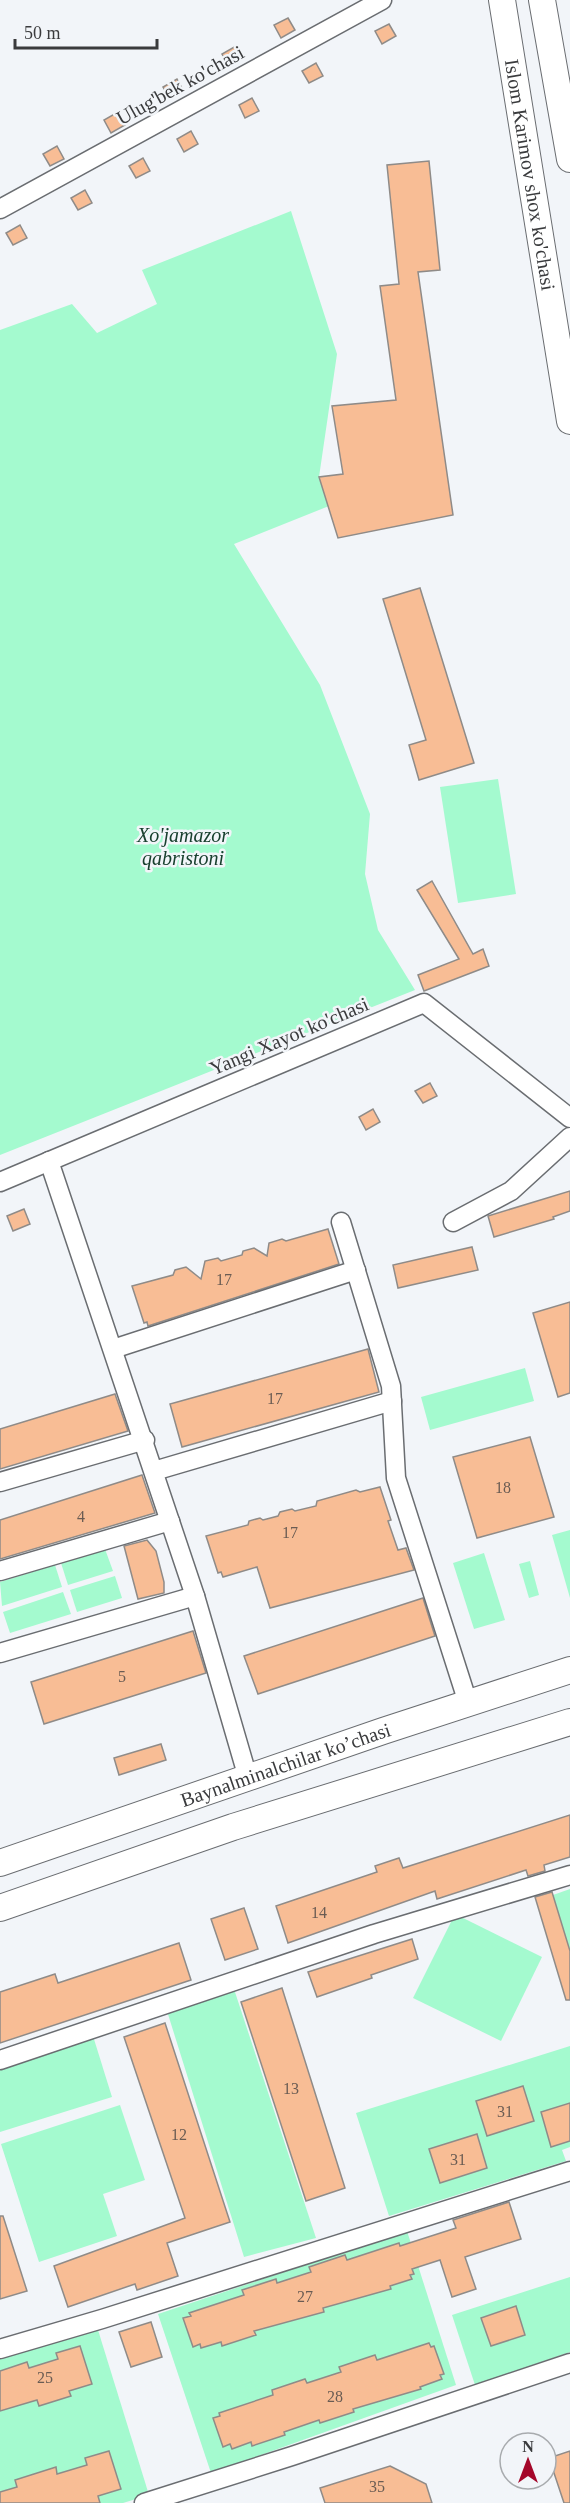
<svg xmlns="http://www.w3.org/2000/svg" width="570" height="2503" font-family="'Times New Roman',serif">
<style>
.green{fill:#a4facf}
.building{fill:#f8bd95;stroke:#8f8b88;stroke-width:1.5}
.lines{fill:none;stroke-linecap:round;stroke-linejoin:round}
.street-casing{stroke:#6a6d71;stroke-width:21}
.secondary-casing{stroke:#6a6d71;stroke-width:28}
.street{stroke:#fff;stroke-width:18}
.secondary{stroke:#fff;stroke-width:26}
.labels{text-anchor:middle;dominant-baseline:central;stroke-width:5;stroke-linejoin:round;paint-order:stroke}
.number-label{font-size:16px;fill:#6a5c53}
.street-label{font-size:20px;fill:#3a3b3d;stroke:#f2f5f9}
.park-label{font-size:20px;font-style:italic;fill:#18402e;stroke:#f2f5f9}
</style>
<rect width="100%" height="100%" fill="#f2f5f9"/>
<g class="green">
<path d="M 291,211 L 337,354 L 319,477 L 329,506 L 234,544 L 320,685 L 370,814 L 365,874 L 378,930 L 415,990 L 0,1155 L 0,330 L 72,304 L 97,333 L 157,304 L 142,270 Z"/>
<path d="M 498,779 L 516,894 L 458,903 L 440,787 Z"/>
<path d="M 525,1368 L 534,1401 L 430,1430 L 421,1397 Z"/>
<path d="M 570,1530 L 570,1598 L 552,1535 Z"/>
<path d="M 105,1549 L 113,1571 L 68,1585 L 61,1563 Z"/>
<path d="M 484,1553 L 505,1620 L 474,1629 L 453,1563 Z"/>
<path d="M 530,1561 L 539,1595 L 529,1598 L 519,1564 Z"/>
<path d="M 55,1565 L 62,1587 L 2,1606 L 0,1582 Z"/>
<path d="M 115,1576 L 122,1598 L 77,1612 L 70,1590 Z"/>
<path d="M 63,1592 L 71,1614 L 10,1633 L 3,1612 Z"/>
<path d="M 570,1889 L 570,1951 L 553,1895 Z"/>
<path d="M 455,1914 L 542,1957 L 501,2041 L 413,1998 Z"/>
<path d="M 233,1986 L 316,2238 L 244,2257 L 167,2011 Z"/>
<path d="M 93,2036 L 112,2097 L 0,2132 L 0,2065 Z"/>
<path d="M 570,2046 L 570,2147 L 562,2150 L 566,2161 L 389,2216 L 356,2113 Z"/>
<path d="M 120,2105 L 145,2180 L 103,2194 L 117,2236 L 39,2262 L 1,2144 Z"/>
<path d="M 407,2231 L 456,2385 L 211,2473 L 158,2314 Z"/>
<path d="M 570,2277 L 570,2352 L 475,2385 L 452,2315 Z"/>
<path d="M 98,2330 L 149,2495 L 123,2503 L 0,2503 L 0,2359 Z"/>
</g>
<g class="building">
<path d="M 288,18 L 295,30 L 281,38 L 274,25 Z"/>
<path d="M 389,24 L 396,36 L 382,44 L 375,31 Z"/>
<path d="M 236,46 L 243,59 L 229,67 L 222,54 Z"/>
<path d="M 316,63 L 323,76 L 309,83 L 302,71 Z"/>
<path d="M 177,79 L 184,92 L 170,99 L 163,87 Z"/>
<path d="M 252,98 L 259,111 L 245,118 L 239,105 Z"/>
<path d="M 118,112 L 125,125 L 111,133 L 104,120 Z"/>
<path d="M 191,131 L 198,144 L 184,152 L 177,139 Z"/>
<path d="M 57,146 L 64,159 L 50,166 L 43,154 Z"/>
<path d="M 143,158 L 150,171 L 136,178 L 129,166 Z"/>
<path d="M 429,161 L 440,270 L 418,272 L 453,515 L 338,538 L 319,477 L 343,474 L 332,406 L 396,400 L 380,286 L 399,284 L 387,165 Z"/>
<path d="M 85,190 L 92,203 L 78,210 L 71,198 Z"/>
<path d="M 20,225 L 27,238 L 13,245 L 6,233 Z"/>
<path d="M 420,588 L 474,763 L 419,780 L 409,745 L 426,740 L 383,599 Z"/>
<path d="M 432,881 L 473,954 L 483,949 L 489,966 L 424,991 L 418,975 L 459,959 L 417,890 Z"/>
<path d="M 430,1083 L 437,1096 L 423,1103 L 415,1091 Z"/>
<path d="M 373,1109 L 380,1122 L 366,1130 L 359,1117 Z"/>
<path d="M 570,1191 L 570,1211 L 553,1217 L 554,1219 L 494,1237 L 488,1216 Z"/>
<path d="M 24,1209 L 30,1224 L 13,1231 L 7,1216 Z"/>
<path d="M 328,1229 L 339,1264 L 148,1326 L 147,1322 L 144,1323 L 132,1286 L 173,1275 L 175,1270 L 186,1267 L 201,1279 L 205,1261 L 218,1258 L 221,1261 L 242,1255 L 243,1251 L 254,1248 L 267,1256 L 269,1243 L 282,1239 L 286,1241 Z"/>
<path d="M 472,1247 L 478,1270 L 398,1288 L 393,1265 Z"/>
<path d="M 570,1302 L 570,1393 L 558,1397 L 533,1313 Z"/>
<path d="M 368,1349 L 379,1392 L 182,1447 L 170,1404 Z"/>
<path d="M 115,1394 L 128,1431 L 0,1469 L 0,1429 Z"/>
<path d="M 530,1437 L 554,1517 L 477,1538 L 453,1457 Z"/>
<path d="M 142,1475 L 155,1513 L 0,1559 L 0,1520 Z"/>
<path d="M 380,1487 L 391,1520 L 388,1521 L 398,1550 L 406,1548 L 414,1570 L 270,1608 L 257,1567 L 223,1577 L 221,1572 L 218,1573 L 206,1536 L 248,1525 L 249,1521 L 260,1518 L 263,1520 L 278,1516 L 280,1512 L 292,1509 L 295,1511 L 316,1506 L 317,1501 L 356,1490 L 360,1492 Z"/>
<path d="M 147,1540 L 156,1551 L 164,1582 L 164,1593 L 138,1599 L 124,1546 Z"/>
<path d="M 423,1598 L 435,1636 L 258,1694 L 244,1656 Z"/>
<path d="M 193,1631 L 206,1673 L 44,1724 L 31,1682 Z"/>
<path d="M 161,1744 L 166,1760 L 119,1775 L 114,1758 Z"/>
<path d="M 570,1815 L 570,1857 L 544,1865 L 545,1871 L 528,1876 L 526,1870 L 437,1899 L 435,1891 L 288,1943 L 276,1906 L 377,1872 L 375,1866 L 399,1858 L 403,1868 Z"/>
<path d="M 552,1892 L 570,1951 L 570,2000 L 566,2000 L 535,1897 Z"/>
<path d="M 244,1908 L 258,1949 L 225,1960 L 211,1919 Z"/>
<path d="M 412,1939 L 418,1959 L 371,1975 L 372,1978 L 317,1997 L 308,1972 Z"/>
<path d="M 179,1943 L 191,1980 L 0,2043 L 0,1992 L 55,1974 L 58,1983 Z"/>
<path d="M 282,1988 L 345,2188 L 306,2201 L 241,2002 Z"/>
<path d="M 165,2023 L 230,2222 L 167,2243 L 178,2276 L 137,2290 L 135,2284 L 68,2307 L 54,2266 L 185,2218 L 124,2037 Z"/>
<path d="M 523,2086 L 534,2121 L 487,2136 L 476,2101 Z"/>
<path d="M 570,2103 L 570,2141 L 551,2147 L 541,2112 Z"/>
<path d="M 477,2134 L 487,2168 L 440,2183 L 429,2149 Z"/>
<path d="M 509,2202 L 521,2239 L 465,2257 L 476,2289 L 452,2297 L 440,2260 L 412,2269 L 414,2274 L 410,2275 L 412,2279 L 390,2286 L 391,2289 L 323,2308 L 324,2312 L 254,2331 L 256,2335 L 222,2346 L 221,2342 L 201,2348 L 200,2344 L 193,2347 L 183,2318 L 191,2316 L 189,2313 L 244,2295 L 242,2290 L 276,2279 L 277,2283 L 311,2272 L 309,2267 L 345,2255 L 347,2260 L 399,2243 L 400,2246 L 456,2228 L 453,2220 Z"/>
<path d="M 0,2216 L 3,2216 L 27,2291 L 0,2299 Z"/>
<path d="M 516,2306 L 525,2335 L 491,2346 L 481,2318 Z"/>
<path d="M 151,2322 L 162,2357 L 131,2367 L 119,2332 Z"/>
<path d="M 429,2343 L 431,2347 L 434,2346 L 444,2374 L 440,2375 L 442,2379 L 420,2387 L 421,2389 L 353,2409 L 354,2412 L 320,2423 L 319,2420 L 284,2432 L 285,2435 L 252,2446 L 251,2442 L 232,2449 L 230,2444 L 223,2447 L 213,2418 L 220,2416 L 219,2413 L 273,2395 L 272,2390 L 305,2379 L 307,2383 L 341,2372 L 339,2367 L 375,2355 L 377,2360 Z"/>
<path d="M 80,2346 L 92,2384 L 69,2391 L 71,2396 L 39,2406 L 37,2400 L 0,2411 L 0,2371 L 27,2362 L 29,2368 L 58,2359 L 56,2353 Z"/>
<path d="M 109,2451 L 121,2489 L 98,2496 L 100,2503 L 0,2503 L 0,2492 L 17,2487 L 15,2480 L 56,2467 L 57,2474 L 87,2465 L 85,2458 Z"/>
<path d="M 570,2451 L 570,2503 L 564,2503 L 549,2458 Z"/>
<path d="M 390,2466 L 426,2484 L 432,2503 L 325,2503 L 320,2488 Z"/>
</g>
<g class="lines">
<defs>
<g id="street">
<path d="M 0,209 L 382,0"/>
<path d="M 49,1161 L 195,1596 L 248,1778"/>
<path d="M 0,1182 L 424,1003 L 570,1118"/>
<path d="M 341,1222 L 391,1386 L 396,1478 L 468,1703"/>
<path d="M 453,1222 L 511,1191 L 570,1137"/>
<path d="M 113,1349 L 356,1270"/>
<path d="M 154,1471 L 392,1401"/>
<path d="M 0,1482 L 145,1440"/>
<path d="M 0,1571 L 170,1521"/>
<path d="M 0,1653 L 195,1596"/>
<path d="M 0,2060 L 374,1934 L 570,1875"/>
<path d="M 0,2349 L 102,2319 L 570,2171"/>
<path d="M 144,2503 L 292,2456 L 570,2363"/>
</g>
<g id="secondary">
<path id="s1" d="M 502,0 L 570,421"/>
<path d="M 542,0 L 570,159"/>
<path id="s2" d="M 0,1863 L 383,1731 L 570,1670"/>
<path d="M 0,1908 L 233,1827 L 570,1722"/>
</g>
</defs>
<use href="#street" class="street-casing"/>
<use href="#secondary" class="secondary-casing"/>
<use href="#street" class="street"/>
<use href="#secondary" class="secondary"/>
</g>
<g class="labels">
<g class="number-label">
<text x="224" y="1279">17</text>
<text x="275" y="1398">17</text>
<text x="503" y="1487">18</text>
<text x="81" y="1516">4</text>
<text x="290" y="1532">17</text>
<text x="122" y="1676">5</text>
<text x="319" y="1912">14</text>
<text x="291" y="2088">13</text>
<text x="505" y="2111">31</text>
<text x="179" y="2134">12</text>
<text x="458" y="2159">31</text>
<text x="305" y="2296">27</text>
<text x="45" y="2377">25</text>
<text x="335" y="2396">28</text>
<text x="377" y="2486">35</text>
</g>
<g class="street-label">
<text transform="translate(180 85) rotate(-29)">Ulug'bek ko'chasi</text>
<text stroke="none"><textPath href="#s1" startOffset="177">Islom Karimov shox ko'chasi</textPath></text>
<text transform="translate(289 1036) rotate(-23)">Yangi Xayot ko'chasi</text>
<text stroke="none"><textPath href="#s2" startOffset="302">Baynalminalchilar ko’chasi</textPath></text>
</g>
<g class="park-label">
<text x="183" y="835">Xo'jamazor<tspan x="183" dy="23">qabristoni</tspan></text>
</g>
</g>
<g transform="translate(528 2461)"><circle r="28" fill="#f2f5f9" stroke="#a8abae" stroke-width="1.5"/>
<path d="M0-4.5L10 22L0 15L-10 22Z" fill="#a4072a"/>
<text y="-9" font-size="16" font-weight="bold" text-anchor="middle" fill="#3a3b3d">N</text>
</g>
<path d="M15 39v9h142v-9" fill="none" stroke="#3a3b3d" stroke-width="3"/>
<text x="24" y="39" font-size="18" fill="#3a3b3d" stroke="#f2f5f9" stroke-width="4.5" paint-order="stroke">50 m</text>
</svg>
